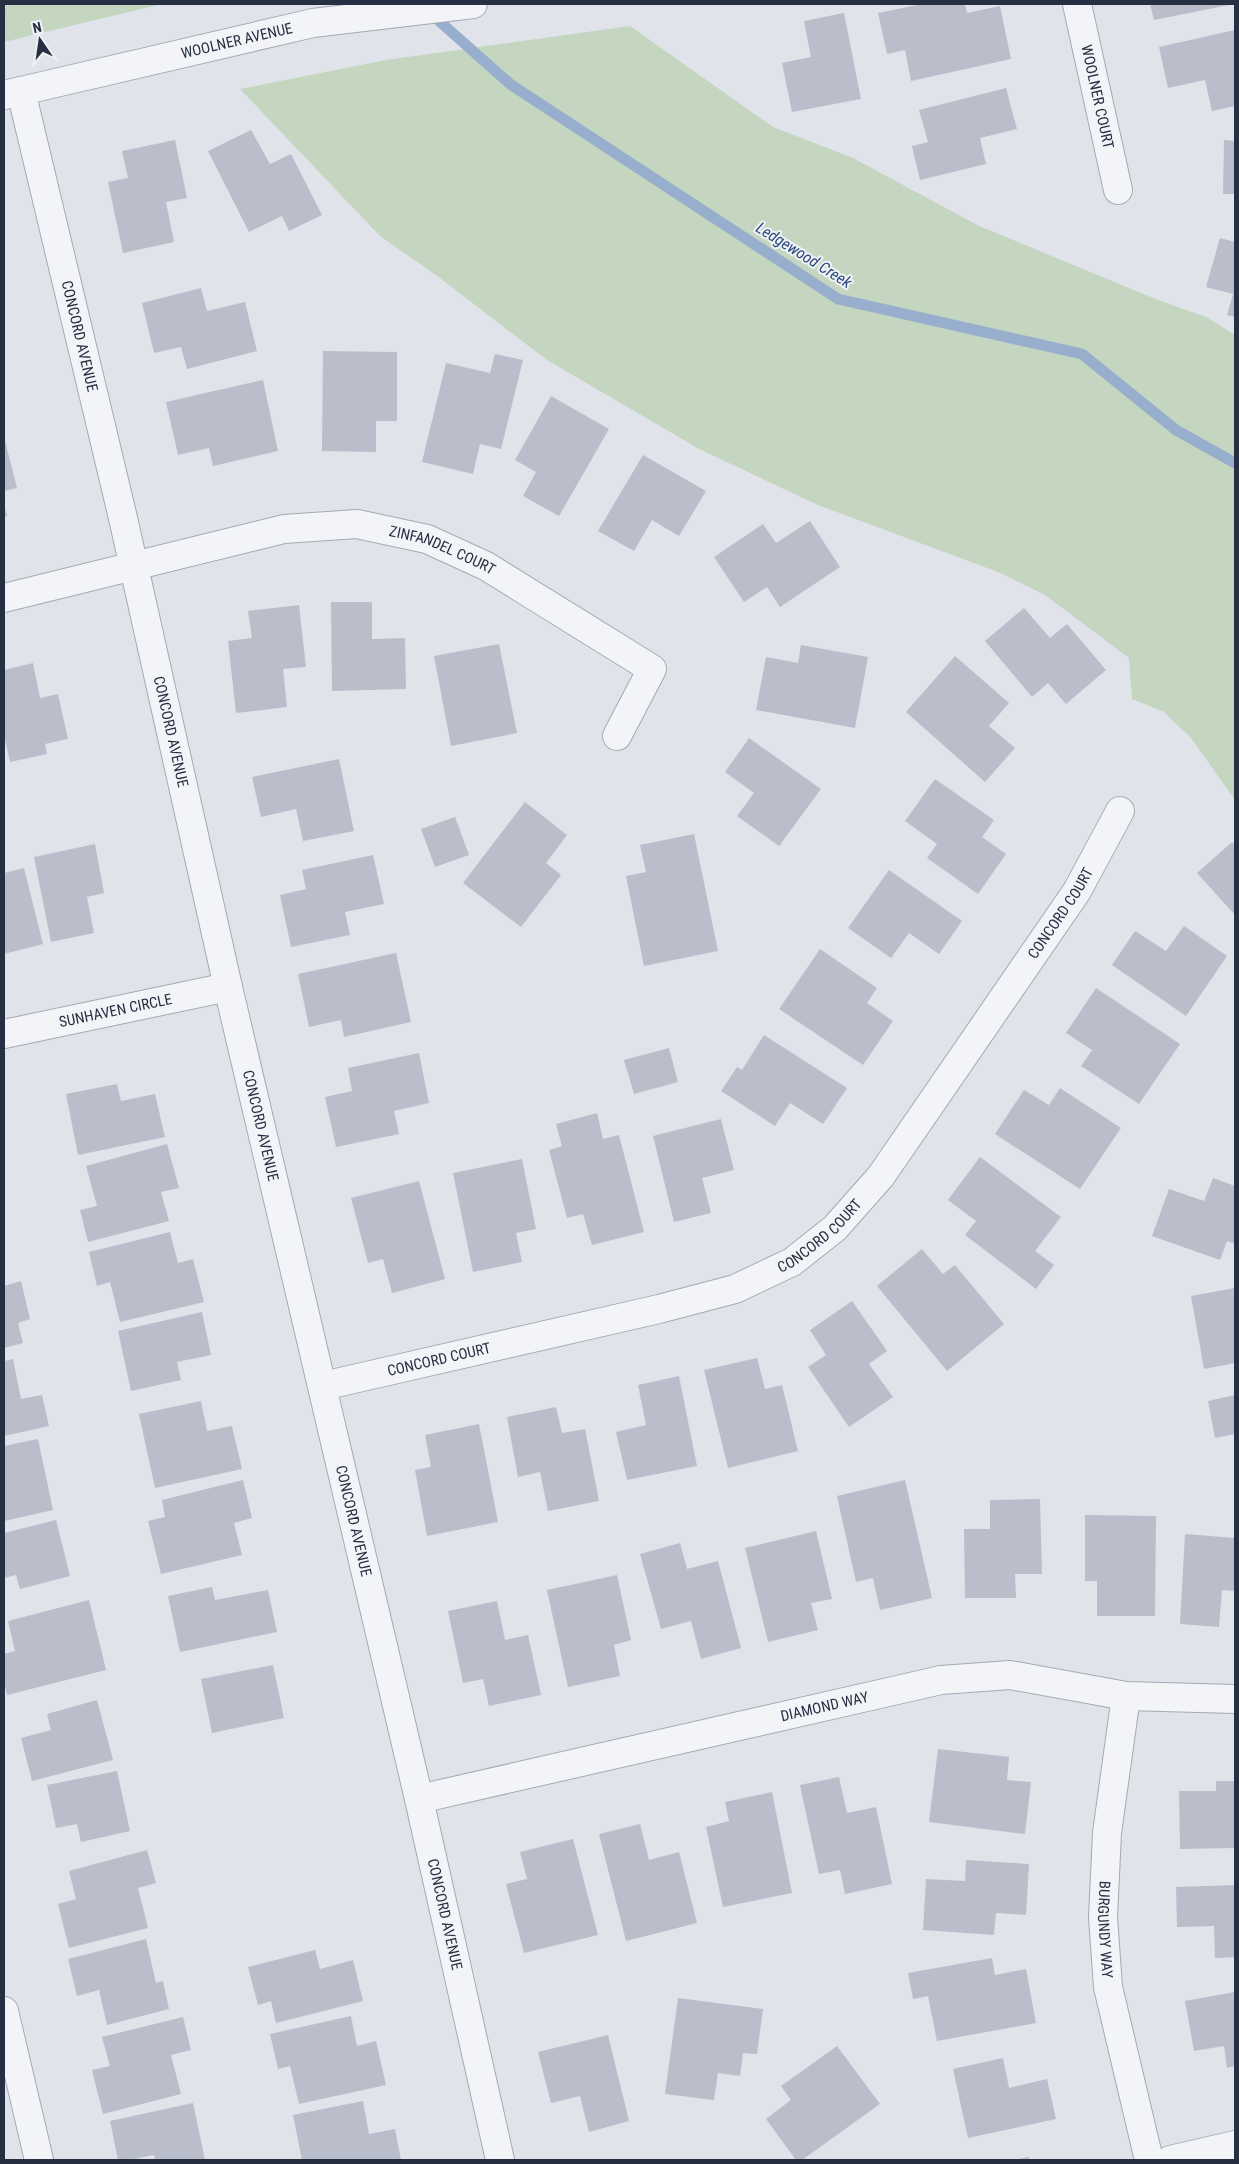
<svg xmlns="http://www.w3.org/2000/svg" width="1239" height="2164" font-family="'Roboto Condensed',sans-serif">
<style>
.green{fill:#c4d5c0}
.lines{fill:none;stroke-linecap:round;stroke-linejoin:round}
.stream{stroke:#98aecd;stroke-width:11}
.building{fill:#b9beca}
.minor-casing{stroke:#a5a9b5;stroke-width:30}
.path{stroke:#bec1c9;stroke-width:3;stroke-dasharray:4 4;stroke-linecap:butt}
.minor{stroke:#f3f4f8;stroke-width:28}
.labels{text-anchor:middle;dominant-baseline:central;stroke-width:4;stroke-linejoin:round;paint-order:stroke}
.street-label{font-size:15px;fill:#272f43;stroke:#eff2f7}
.water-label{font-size:16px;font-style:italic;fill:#2d4a7a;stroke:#eff2f7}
</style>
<rect width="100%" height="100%" fill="#e0e3ea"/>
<g class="green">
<path d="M 4,4 L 162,4 L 4,42 Z"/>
<path d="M 630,26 L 773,127 L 853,158 L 979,226 L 1158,300 L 1206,317 L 1235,335 L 1235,800 L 1191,738 L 1164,712 L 1132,699 L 1129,658 L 1045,595 L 998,572 L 818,505 L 701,450 L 547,360 L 436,275 L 380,236 L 240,89 L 386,60 Z"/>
</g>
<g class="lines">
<path class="stream" d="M 429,12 L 510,84 L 838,299 L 1082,354 L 1176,430 L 1235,463"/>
</g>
<g class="building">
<path d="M 922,4 L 965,4 L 967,13 L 1000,6 L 1011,59 L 911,81 L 905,50 L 887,54 L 878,13 Z"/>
<path d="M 1150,4 L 1229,4 L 1229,5 L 1154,20 Z"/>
<path d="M 844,13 L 861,99 L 792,112 L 782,63 L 811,57 L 804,21 Z"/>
<path d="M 1235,30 L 1235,106 L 1212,111 L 1205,80 L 1168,88 L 1159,47 Z"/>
<path d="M 1006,88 L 1017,129 L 980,138 L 986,164 L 920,180 L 912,146 L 928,142 L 919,110 Z"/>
<path d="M 251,130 L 270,164 L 291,154 L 322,215 L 289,231 L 282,216 L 249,232 L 208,151 Z"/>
<path d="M 175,140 L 187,198 L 166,202 L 174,242 L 123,253 L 108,182 L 128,178 L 122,151 Z"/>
<path d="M 1224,140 L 1235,141 L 1235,194 L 1223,194 Z"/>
<path d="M 1220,238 L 1235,242 L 1235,317 L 1227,315 L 1233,294 L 1206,287 Z"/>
<path d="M 201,288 L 207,311 L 245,302 L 257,351 L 187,369 L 181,347 L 154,353 L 142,303 Z"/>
<path d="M 323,351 L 397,352 L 397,421 L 376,421 L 376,452 L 322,451 Z"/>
<path d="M 495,354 L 523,360 L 501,449 L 480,444 L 473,474 L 422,462 L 446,363 L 490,373 Z"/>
<path d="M 263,380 L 278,451 L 213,466 L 209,448 L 178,455 L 166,402 Z"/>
<path d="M 551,396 L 609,429 L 559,516 L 523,496 L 536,472 L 515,460 Z"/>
<path d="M 4,437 L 17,488 L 4,491 Z"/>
<path d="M 643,455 L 706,491 L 679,536 L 652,520 L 634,551 L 598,531 Z"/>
<path d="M 4,505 L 7,516 L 4,517 Z"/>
<path d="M 810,521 L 840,567 L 780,607 L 767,587 L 744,602 L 714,557 L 763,524 L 776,543 Z"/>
<path d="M 331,602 L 372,602 L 372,639 L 405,638 L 406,689 L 332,691 Z"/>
<path d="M 299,605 L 306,667 L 283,669 L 287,707 L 236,713 L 228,641 L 252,638 L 248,611 Z"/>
<path d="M 1024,608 L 1050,638 L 1067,624 L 1106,670 L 1066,704 L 1048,683 L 1032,697 L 985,641 Z"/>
<path d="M 499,644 L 517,733 L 451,746 L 434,656 Z"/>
<path d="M 801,645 L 868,657 L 855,728 L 756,710 L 766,657 L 798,663 Z"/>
<path d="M 955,656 L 1009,703 L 989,726 L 1015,748 L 985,782 L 906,712 Z"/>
<path d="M 33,663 L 40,698 L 58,694 L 68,739 L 45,744 L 47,754 L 10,762 L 4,735 L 4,670 Z"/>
<path d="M 749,738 L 821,789 L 779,846 L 737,816 L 754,793 L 725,772 Z"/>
<path d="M 339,759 L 354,831 L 303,841 L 296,809 L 261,817 L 252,777 Z"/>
<path d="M 935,779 L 994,820 L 982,837 L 1006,854 L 978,894 L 927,858 L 937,844 L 905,821 Z"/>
<path d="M 525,802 L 567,835 L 546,863 L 561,875 L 521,927 L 463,883 Z"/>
<path d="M 455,817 L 469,855 L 435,867 L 421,829 Z"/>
<path d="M 694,834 L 718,951 L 644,966 L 626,876 L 646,872 L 640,845 Z"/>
<path d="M 1232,842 L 1235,846 L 1235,915 L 1197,873 Z"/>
<path d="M 95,844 L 104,893 L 87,897 L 94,933 L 51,942 L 34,857 Z"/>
<path d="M 373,855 L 384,904 L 345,912 L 350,935 L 291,947 L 280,895 L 306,889 L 302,870 Z"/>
<path d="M 24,868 L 43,944 L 4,954 L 4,873 Z"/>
<path d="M 889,870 L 962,921 L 939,954 L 909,933 L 891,958 L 848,928 Z"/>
<path d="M 1184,926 L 1227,956 L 1186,1016 L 1112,965 L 1135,931 L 1166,951 Z"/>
<path d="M 820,949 L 877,988 L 867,1003 L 893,1021 L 863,1065 L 779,1009 Z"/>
<path d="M 396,953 L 411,1022 L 344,1037 L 341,1020 L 309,1027 L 298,974 Z"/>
<path d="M 1096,988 L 1180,1044 L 1139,1104 L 1081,1066 L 1092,1050 L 1066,1033 Z"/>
<path d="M 764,1035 L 847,1088 L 823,1124 L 790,1103 L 775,1126 L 721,1091 L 737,1067 L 742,1070 Z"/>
<path d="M 669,1048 L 678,1082 L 634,1094 L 624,1060 Z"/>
<path d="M 419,1053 L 429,1103 L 394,1111 L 399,1134 L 336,1147 L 325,1097 L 352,1091 L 348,1068 Z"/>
<path d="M 117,1084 L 121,1101 L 155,1094 L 165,1137 L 78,1155 L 66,1094 Z"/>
<path d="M 1060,1088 L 1121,1128 L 1080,1189 L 995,1134 L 1024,1090 L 1049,1105 Z"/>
<path d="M 597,1113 L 603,1139 L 619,1135 L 644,1232 L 592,1245 L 583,1214 L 567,1218 L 549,1150 L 562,1146 L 556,1124 Z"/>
<path d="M 721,1119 L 734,1170 L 702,1178 L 711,1213 L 674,1222 L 653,1136 Z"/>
<path d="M 167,1144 L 179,1188 L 161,1192 L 169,1221 L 88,1242 L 80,1210 L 97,1206 L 86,1166 Z"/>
<path d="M 980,1157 L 1061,1217 L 1035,1251 L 1054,1265 L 1036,1289 L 965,1235 L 976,1221 L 948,1200 Z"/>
<path d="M 522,1159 L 536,1229 L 516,1233 L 522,1262 L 473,1272 L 453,1173 Z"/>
<path d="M 1213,1178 L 1235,1186 L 1235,1244 L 1227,1241 L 1220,1260 L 1152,1236 L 1169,1189 L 1204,1201 Z"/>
<path d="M 419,1181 L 445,1279 L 392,1293 L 383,1259 L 368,1263 L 351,1198 Z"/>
<path d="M 170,1232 L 178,1263 L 193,1259 L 204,1302 L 120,1322 L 110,1282 L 97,1286 L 89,1252 Z"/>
<path d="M 922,1249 L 943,1274 L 955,1265 L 1004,1324 L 947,1371 L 877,1286 Z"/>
<path d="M 21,1281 L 30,1319 L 18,1323 L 23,1343 L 4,1348 L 4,1286 Z"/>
<path d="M 1235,1288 L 1235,1363 L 1204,1369 L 1191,1296 Z"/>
<path d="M 852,1301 L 887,1351 L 869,1364 L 893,1397 L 849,1427 L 808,1367 L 826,1355 L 810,1330 Z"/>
<path d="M 202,1312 L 211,1355 L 177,1362 L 181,1380 L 131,1391 L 118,1331 Z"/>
<path d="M 757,1358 L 765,1389 L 782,1385 L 798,1451 L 728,1468 L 704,1370 Z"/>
<path d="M 13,1359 L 21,1399 L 42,1395 L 49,1426 L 4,1436 L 4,1361 Z"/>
<path d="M 679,1376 L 697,1466 L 627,1480 L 616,1432 L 646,1425 L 638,1385 Z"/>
<path d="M 1235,1395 L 1235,1434 L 1215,1438 L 1208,1401 Z"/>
<path d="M 201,1401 L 207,1431 L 232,1426 L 242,1469 L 155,1488 L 139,1414 Z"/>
<path d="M 556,1407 L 562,1433 L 585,1429 L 599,1501 L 548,1511 L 540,1472 L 518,1477 L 507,1417 Z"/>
<path d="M 479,1424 L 498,1522 L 427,1536 L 415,1470 L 431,1467 L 425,1435 Z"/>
<path d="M 38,1439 L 53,1510 L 4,1521 L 4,1446 Z"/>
<path d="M 243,1480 L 252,1518 L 234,1523 L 242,1555 L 161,1574 L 148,1521 L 165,1517 L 162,1500 Z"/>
<path d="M 905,1480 L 932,1598 L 880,1610 L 873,1578 L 856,1582 L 837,1496 Z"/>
<path d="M 1040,1499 L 1042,1574 L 1015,1574 L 1016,1598 L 965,1598 L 964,1529 L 990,1529 L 990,1500 Z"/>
<path d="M 1085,1515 L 1156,1516 L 1155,1616 L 1097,1616 L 1097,1581 L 1085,1581 Z"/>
<path d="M 56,1520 L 70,1576 L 20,1589 L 16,1575 L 4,1578 L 4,1533 Z"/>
<path d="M 816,1531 L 832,1599 L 811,1603 L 818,1630 L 768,1642 L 745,1548 Z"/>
<path d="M 1185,1534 L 1235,1538 L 1235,1591 L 1222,1590 L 1219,1627 L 1180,1624 Z"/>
<path d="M 680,1543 L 687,1569 L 718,1561 L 741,1648 L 701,1659 L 691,1621 L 661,1629 L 640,1554 Z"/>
<path d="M 617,1575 L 631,1640 L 614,1645 L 620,1676 L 568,1687 L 547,1590 Z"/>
<path d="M 212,1587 L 215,1600 L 268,1590 L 277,1632 L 180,1652 L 168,1596 Z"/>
<path d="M 89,1600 L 106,1670 L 7,1695 L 4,1682 L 4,1654 L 15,1651 L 8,1621 Z"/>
<path d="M 497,1601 L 505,1640 L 528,1635 L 541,1695 L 489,1706 L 483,1679 L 463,1683 L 448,1611 Z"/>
<path d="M 273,1665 L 284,1718 L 212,1733 L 201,1679 Z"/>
<path d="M 97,1700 L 113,1760 L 32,1781 L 21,1738 L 51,1730 L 47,1714 Z"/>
<path d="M 938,1749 L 1009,1757 L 1007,1780 L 1031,1782 L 1025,1834 L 929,1822 Z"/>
<path d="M 117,1771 L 130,1831 L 81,1842 L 77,1824 L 56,1828 L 47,1785 Z"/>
<path d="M 839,1777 L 847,1813 L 876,1807 L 892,1884 L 845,1894 L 840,1870 L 819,1874 L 800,1785 Z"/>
<path d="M 1216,1781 L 1235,1781 L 1235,1848 L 1180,1849 L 1179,1791 L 1216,1791 Z"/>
<path d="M 772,1792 L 792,1893 L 723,1907 L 706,1827 L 729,1821 L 725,1802 Z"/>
<path d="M 640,1824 L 649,1860 L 679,1852 L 697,1923 L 626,1941 L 599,1834 Z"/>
<path d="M 573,1839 L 598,1935 L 524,1953 L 506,1884 L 527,1879 L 520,1852 Z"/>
<path d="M 147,1850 L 156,1883 L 138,1888 L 148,1928 L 69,1948 L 58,1904 L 76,1899 L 69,1871 Z"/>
<path d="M 966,1860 L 1029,1864 L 1026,1915 L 996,1913 L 994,1935 L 923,1930 L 926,1879 L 965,1881 Z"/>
<path d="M 1235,1885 L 1235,1957 L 1215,1958 L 1214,1926 L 1177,1927 L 1176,1887 Z"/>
<path d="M 146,1939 L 156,1983 L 163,1981 L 169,2009 L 107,2025 L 99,1990 L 77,1996 L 68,1959 Z"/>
<path d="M 315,1950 L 320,1969 L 353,1960 L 363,2001 L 276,2023 L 271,2001 L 258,2005 L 248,1967 Z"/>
<path d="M 992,1958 L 995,1975 L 1026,1969 L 1036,2023 L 937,2041 L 928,1996 L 913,1999 L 908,1973 Z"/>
<path d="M 1235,1992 L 1235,2066 L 1227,2068 L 1224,2046 L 1194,2051 L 1185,2001 Z"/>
<path d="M 678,1998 L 763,2009 L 757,2054 L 743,2053 L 740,2076 L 718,2073 L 714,2100 L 665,2094 Z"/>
<path d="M 351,2016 L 357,2046 L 376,2041 L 386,2085 L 299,2104 L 290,2066 L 278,2069 L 270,2034 Z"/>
<path d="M 183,2017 L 191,2050 L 171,2055 L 181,2094 L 103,2114 L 92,2070 L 110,2066 L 102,2037 Z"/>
<path d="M 608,2035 L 629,2121 L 589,2132 L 580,2096 L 551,2103 L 538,2052 Z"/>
<path d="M 837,2046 L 880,2104 L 802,2160 L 796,2160 L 766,2119 L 791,2100 L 781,2086 Z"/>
<path d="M 1003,2058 L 1009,2088 L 1047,2079 L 1056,2119 L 968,2138 L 953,2069 Z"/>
<path d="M 363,2101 L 369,2134 L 395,2129 L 401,2160 L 302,2160 L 293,2115 Z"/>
<path d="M 193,2103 L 205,2160 L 155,2160 L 154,2155 L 129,2160 L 118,2160 L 110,2121 Z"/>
<path d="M 1029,2157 L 1030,2160 L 1018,2160 L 1018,2159 Z"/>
</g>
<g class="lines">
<defs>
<g id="minor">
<path id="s1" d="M 1077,4 L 1118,190"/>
<path id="s2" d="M 21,91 L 123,518 L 228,987 L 419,1799 L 500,2160"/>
<path id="s3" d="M 4,95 L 313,23 L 473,4"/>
<path id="s4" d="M 4,598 L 284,529 L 357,524 L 427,539 L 486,566 L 652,669 L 617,736"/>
<path id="s5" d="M 4,1034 L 228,987"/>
<path id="s6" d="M 323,1386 L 659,1309 L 735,1289 L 792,1262 L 835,1228 L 881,1176 L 1077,891 L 1120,811"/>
<path id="s7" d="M 1126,1696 L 1107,1833 L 1103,1917 L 1108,1987 L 1149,2160"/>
<path id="s8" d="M 419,1799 L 941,1680 L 1010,1675 L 1126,1696 L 1235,1699"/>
<path d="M 4,2011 L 39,2160"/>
<path d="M 1170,2160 L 1235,2145"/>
</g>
</defs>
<use href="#minor" class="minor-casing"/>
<path class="path" d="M 4,11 L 6,12"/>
<use href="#minor" class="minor"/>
</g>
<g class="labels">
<g class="street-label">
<text stroke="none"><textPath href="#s3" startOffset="239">WOOLNER AVENUE</textPath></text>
<text stroke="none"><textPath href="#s1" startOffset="95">WOOLNER COURT</textPath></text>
<text stroke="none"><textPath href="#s2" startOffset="252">CONCORD AVENUE</textPath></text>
<text stroke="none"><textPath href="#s4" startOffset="451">ZINFANDEL COURT</textPath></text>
<text stroke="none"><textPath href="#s2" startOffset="658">CONCORD AVENUE</textPath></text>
<text stroke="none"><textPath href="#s6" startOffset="929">CONCORD COURT</textPath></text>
<text stroke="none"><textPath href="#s5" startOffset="114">SUNHAVEN CIRCLE</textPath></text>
<text stroke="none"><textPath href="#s2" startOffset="1062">CONCORD AVENUE</textPath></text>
<text stroke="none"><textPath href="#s6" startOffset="524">CONCORD COURT</textPath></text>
<text stroke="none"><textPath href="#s6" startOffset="119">CONCORD COURT</textPath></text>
<text stroke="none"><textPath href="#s2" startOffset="1468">CONCORD AVENUE</textPath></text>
<text stroke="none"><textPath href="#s8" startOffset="416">DIAMOND WAY</textPath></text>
<text stroke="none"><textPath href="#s2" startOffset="1872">CONCORD AVENUE</textPath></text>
<text stroke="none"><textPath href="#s7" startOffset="235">BURGUNDY WAY</textPath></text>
</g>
<g class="water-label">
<text transform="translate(804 255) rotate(32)">Ledgewood Creek</text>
</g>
</g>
<rect width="1239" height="2164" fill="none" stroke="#272f43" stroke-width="10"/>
<g transform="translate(40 40) rotate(347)" stroke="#eff2f7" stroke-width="4" paint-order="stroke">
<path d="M0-4L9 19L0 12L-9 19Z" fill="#272f43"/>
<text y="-8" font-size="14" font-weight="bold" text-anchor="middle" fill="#272f43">N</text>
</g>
</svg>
